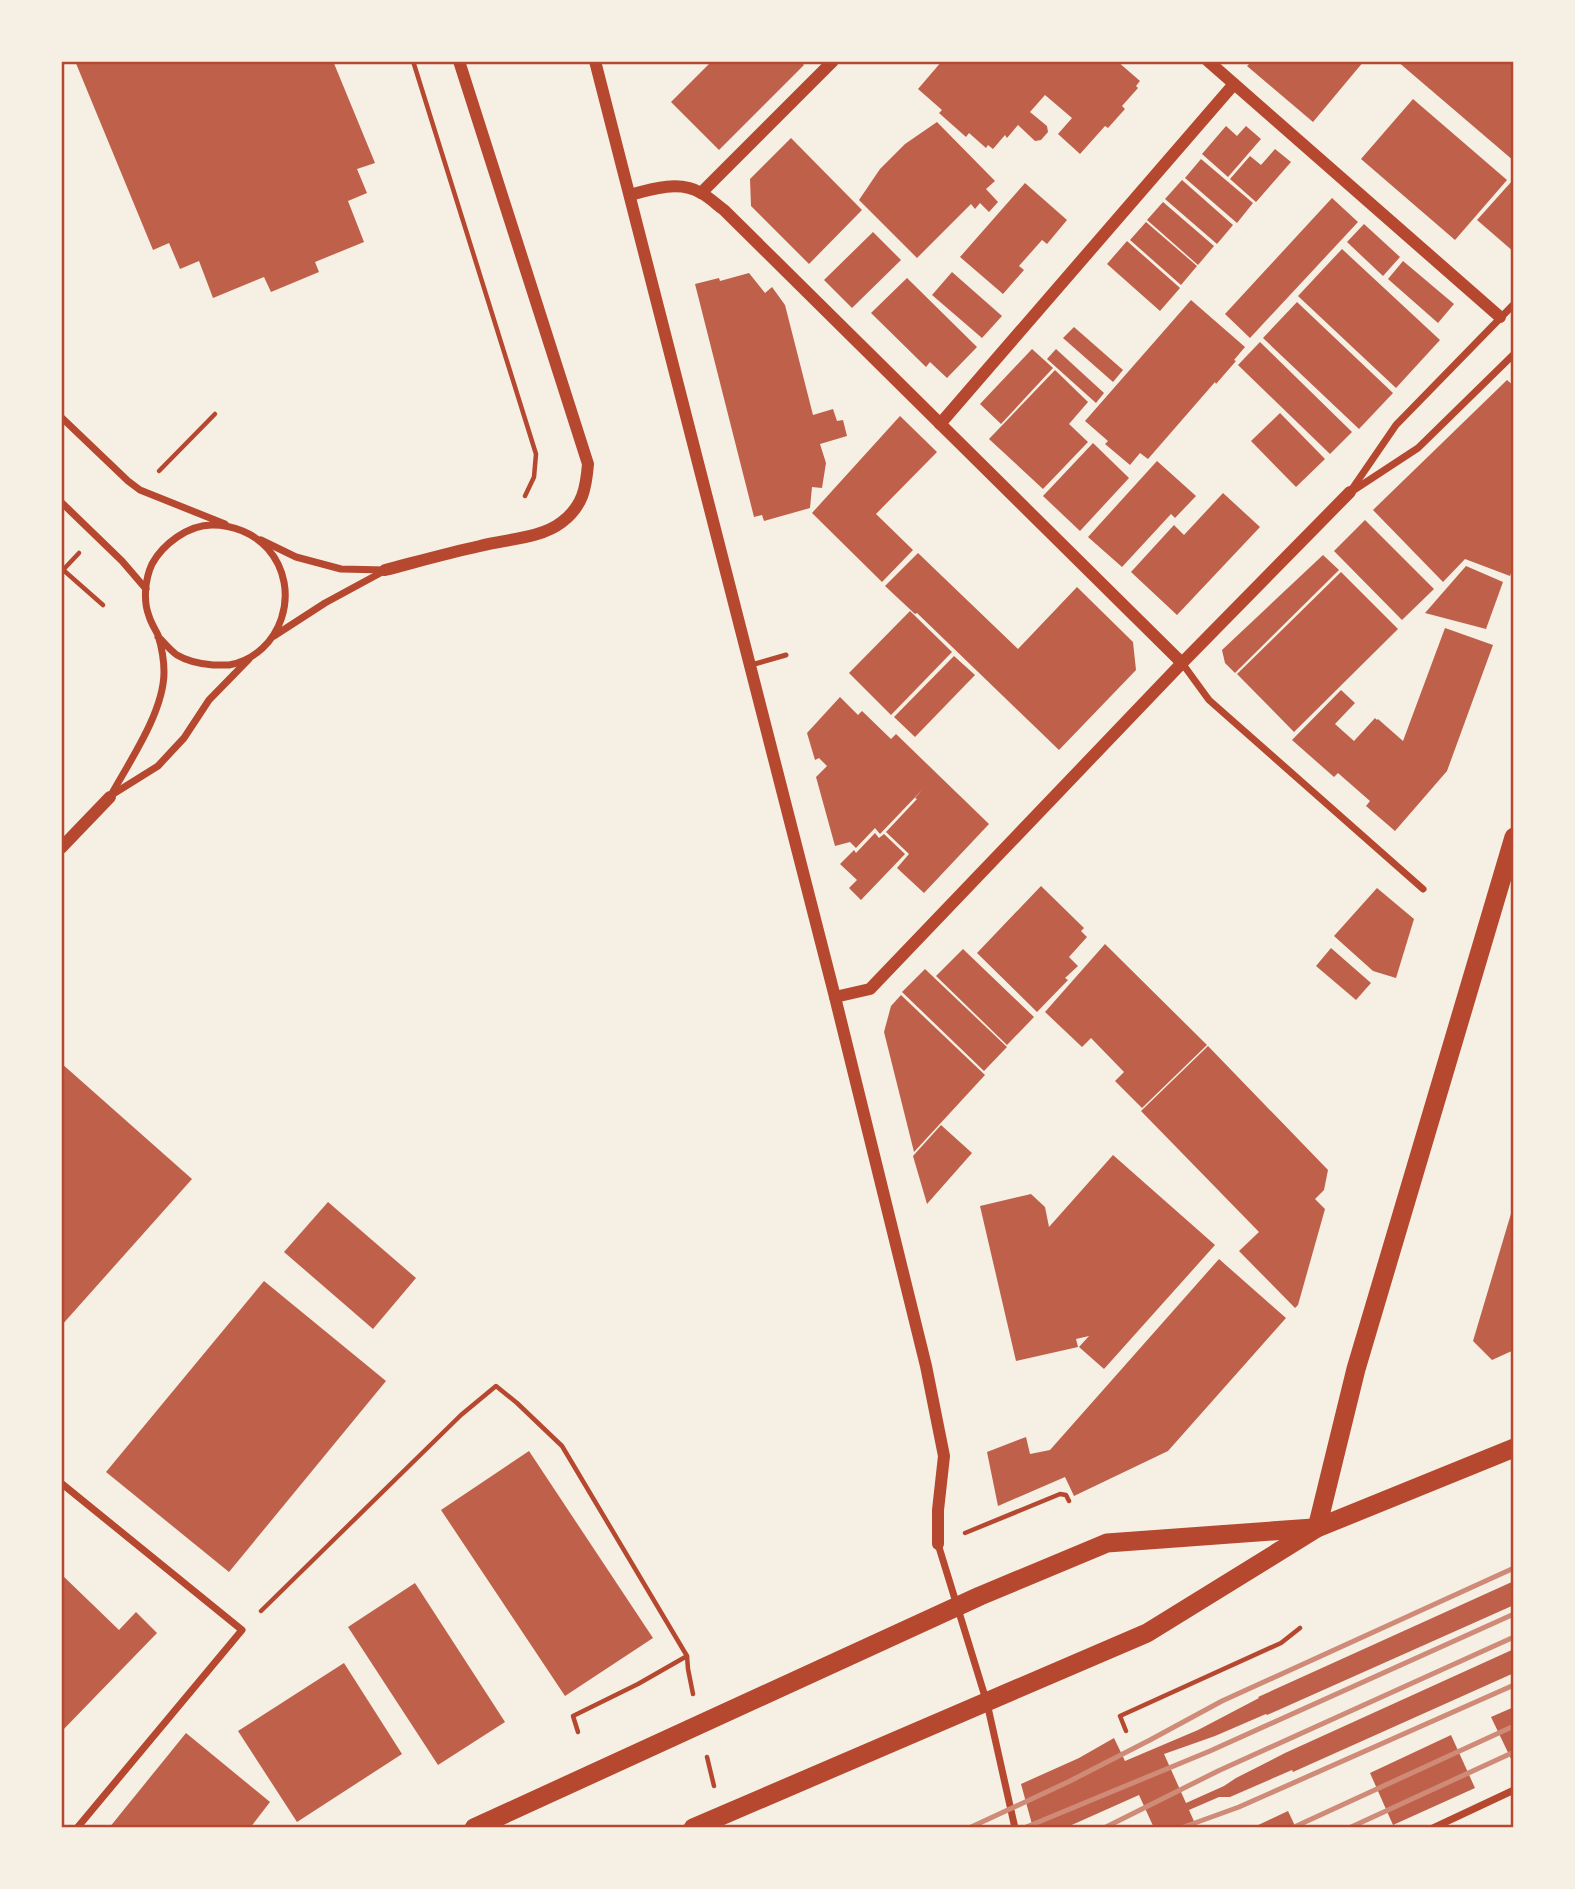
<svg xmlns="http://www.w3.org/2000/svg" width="1575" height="1889" font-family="Quicksand,sans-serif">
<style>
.building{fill:#bf614a}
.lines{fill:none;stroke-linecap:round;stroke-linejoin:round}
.path{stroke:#b5482f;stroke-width:4.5}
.service{stroke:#b5482f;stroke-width:5}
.minor{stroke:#b5482f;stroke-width:7}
.tertiary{stroke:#b5482f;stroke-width:12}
.trunk{stroke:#b5482f;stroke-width:19}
.rail{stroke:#cf8b77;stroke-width:5}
.neatline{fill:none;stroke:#b5482f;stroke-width:2.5}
</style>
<rect width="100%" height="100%" fill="#f6efe4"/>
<g class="building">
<path d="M 75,61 L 333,61 L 375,163 L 357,169 L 367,193 L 348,201 L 364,242 L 315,262 L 319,272 L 271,292 L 264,277 L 213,298 L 199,261 L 180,269 L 169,243 L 153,250 Z"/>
<path d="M 712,61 L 800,61 L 804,65 L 719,150 L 671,102 Z"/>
<path d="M 942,61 L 1117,61 L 1140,81 L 1136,86 L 1138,88 L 1122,106 L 1125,109 L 1108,128 L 1105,126 L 1080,154 L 1058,134 L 1072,118 L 1045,95 L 1030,112 L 1047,126 L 1048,132 L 1041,140 L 1035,141 L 1018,125 L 1007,138 L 1005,135 L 993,149 L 988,145 L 986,148 L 969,133 L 966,137 L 939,113 L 942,110 L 918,89 Z"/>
<path d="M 1252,61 L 1364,61 L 1313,122 L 1247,66 Z"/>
<path d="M 1397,61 L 1514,61 L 1514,161 Z"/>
<path d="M 1413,99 L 1507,180 L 1455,240 L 1361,159 Z"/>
<path d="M 937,122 L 995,181 L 986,189 L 998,202 L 989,212 L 980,203 L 975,209 L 971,204 L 917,258 L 859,200 L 880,169 L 905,144 Z"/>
<path d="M 1226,126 L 1237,136 L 1246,126 L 1261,139 L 1228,177 L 1202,154 Z"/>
<path d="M 791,138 L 862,210 L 809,264 L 751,206 L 750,179 Z"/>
<path d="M 1275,149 L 1291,162 L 1256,202 L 1230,179 L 1250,156 L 1261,165 Z"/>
<path d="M 1201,159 L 1253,203 L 1237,223 L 1185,178 Z"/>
<path d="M 1182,180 L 1233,225 L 1217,244 L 1165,199 Z"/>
<path d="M 1512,181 L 1514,182 L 1514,252 L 1477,220 Z"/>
<path d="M 1025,183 L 1067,220 L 1047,244 L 1042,240 L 1019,266 L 1024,270 L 1003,294 L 960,257 Z"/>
<path d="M 1332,198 L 1358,222 L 1250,338 L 1225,314 Z"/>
<path d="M 1163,202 L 1214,246 L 1198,265 L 1147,220 Z"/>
<path d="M 1146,222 L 1197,266 L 1181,285 L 1130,240 Z"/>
<path d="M 1364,224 L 1400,257 L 1383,276 L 1347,242 Z"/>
<path d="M 873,232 L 901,260 L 852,308 L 824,280 Z"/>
<path d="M 1127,241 L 1180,288 L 1160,311 L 1107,264 Z"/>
<path d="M 1342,249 L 1440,340 L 1396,388 L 1298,296 Z"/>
<path d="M 1403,261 L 1454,304 L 1438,323 L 1388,279 Z"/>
<path d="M 952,272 L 1002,316 L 982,338 L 932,295 Z"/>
<path d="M 749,273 L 765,293 L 772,287 L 785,305 L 813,415 L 833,409 L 837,421 L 843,420 L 847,436 L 820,444 L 826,463 L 822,488 L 812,487 L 810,508 L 764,521 L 762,515 L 754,517 L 695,284 L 719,278 L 720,281 Z"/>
<path d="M 907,278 L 977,347 L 947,378 L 930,362 L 926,367 L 871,313 Z"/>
<path d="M 1191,300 L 1245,347 L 1234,360 L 1236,361 L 1216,384 L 1215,382 L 1148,459 L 1140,453 L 1130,465 L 1105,444 L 1108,441 L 1085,421 Z"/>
<path d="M 1297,302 L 1393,393 L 1359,429 L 1263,338 Z"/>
<path d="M 1074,327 L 1123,370 L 1113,382 L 1063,338 Z"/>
<path d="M 1260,342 L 1352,432 L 1330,454 L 1238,365 Z"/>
<path d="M 1032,349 L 1053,368 L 1001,424 L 980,404 Z"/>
<path d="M 1056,349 L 1104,393 L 1096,403 L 1047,359 Z"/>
<path d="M 1055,370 L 1088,402 L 1069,424 L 1088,442 L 1043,489 L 989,439 Z"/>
<path d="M 1507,380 L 1514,386 L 1514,563 L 1510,576 L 1465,559 L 1443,582 L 1373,510 Z"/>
<path d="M 1280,413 L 1325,459 L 1296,487 L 1251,441 Z"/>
<path d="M 900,416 L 937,452 L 876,514 L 913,550 L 882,582 L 812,513 Z"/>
<path d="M 1093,443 L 1129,478 L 1080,531 L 1043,496 Z"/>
<path d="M 1157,461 L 1196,496 L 1175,518 L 1171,514 L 1122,567 L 1088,537 Z"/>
<path d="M 1223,493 L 1260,527 L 1177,615 L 1131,572 L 1174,525 L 1184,535 Z"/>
<path d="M 1365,520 L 1434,589 L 1402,620 L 1334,551 Z"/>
<path d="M 918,553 L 1018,649 L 1077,587 L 1133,642 L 1136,670 L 1059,750 L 917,613 L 915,614 L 885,586 Z"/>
<path d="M 1323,555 L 1339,570 L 1235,673 L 1225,663 L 1222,650 Z"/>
<path d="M 1466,566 L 1503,582 L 1486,629 L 1425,613 Z"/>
<path d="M 1341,572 L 1398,629 L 1294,732 L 1237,674 Z"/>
<path d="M 910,611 L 952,652 L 891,715 L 849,673 Z"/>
<path d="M 1445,628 L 1493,645 L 1447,771 L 1395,831 L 1366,806 L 1370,801 L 1338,773 L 1334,777 L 1292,740 L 1341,690 L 1355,703 L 1335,724 L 1354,741 L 1375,718 L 1377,720 L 1378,719 L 1403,741 Z"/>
<path d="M 954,656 L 975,675 L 915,737 L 894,717 Z"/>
<path d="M 840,697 L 858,715 L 862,711 L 891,739 L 896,734 L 989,824 L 924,893 L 897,868 L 909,854 L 886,832 L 917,799 L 915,798 L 923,789 L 880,834 L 875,828 L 856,848 L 850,842 L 835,846 L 816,777 L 827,766 L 819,758 L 815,760 L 807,733 Z"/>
<path d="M 875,833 L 879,838 L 884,834 L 905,854 L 861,900 L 849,888 L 857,880 L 840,864 L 854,850 L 856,853 Z"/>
<path d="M 1041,886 L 1084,928 L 1081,931 L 1087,937 L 1069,957 L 1078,966 L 1065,978 L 1068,980 L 1037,1012 L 977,953 Z"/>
<path d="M 1377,888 L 1414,919 L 1396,978 L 1373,971 L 1334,936 Z"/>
<path d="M 1105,944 L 1207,1045 L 1142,1108 L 1115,1081 L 1124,1072 L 1091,1038 L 1082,1047 L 1045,1012 Z"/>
<path d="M 1331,948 L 1371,983 L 1356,1000 L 1316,966 Z"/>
<path d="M 963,949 L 1034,1017 L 1007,1045 L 936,976 Z"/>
<path d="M 925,969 L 1007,1047 L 984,1071 L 902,992 Z"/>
<path d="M 901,995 L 985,1075 L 914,1152 L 884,1032 L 891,1006 Z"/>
<path d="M 1208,1046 L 1328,1170 L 1324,1190 L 1315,1199 L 1325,1209 L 1298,1305 L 1295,1308 L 1239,1251 L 1259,1232 L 1141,1111 Z"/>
<path d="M 61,1063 L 192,1179 L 61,1326 Z"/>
<path d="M 941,1125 L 972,1153 L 927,1204 L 913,1156 Z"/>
<path d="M 1113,1155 L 1215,1245 L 1104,1369 L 1079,1347 L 1089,1336 L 1076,1339 L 1078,1347 L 1016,1361 L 980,1206 L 1031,1194 L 1045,1207 L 1049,1227 Z"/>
<path d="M 328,1202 L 416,1278 L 373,1329 L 284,1252 Z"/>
<path d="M 1513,1207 L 1514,1350 L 1492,1360 L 1473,1341 Z"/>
<path d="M 1219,1259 L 1286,1318 L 1168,1451 L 1074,1496 L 1065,1477 L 998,1506 L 987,1452 L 1026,1437 L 1030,1454 L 1050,1450 Z"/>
<path d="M 264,1281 L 386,1381 L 229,1572 L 106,1472 Z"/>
<path d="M 529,1451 L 653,1638 L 565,1696 L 441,1510 Z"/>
<path d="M 61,1574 L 119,1630 L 136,1612 L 157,1633 L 61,1732 Z"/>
<path d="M 1514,1581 L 1514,1605 L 1267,1715 L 1266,1714 L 1215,1736 L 1164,1754 L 1186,1803 L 1224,1786 L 1236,1778 L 1285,1753 L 1514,1649 L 1514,1673 L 1293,1772 L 1292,1770 L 1230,1797 L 1219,1797 L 1189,1810 L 1197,1828 L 1154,1828 L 1139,1795 L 1065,1828 L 1033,1828 L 1021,1784 L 1079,1758 L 1114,1738 L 1125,1761 L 1198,1730 L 1259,1698 L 1258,1697 Z"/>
<path d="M 415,1583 L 505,1722 L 438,1765 L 348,1627 Z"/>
<path d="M 344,1663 L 402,1754 L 297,1822 L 238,1731 Z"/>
<path d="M 1514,1707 L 1514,1765 L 1491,1717 Z"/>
<path d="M 186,1733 L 270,1802 L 250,1828 L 109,1828 Z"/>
<path d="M 1451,1735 L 1475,1788 L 1393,1825 L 1370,1773 Z"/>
<path d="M 1288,1811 L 1296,1828 L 1252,1828 Z"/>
</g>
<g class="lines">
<g class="path">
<path d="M 413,61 L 536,454 L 534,477 L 525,496"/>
<path d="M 159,471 L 215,414"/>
<path d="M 61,568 L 103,605"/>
<path d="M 63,570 L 79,553"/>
<path d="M 965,1533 L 1060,1494 L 1066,1495 L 1069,1501"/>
<path d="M 261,1611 L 461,1415 L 496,1386 L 517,1403 L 562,1446 L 687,1656 L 688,1669 L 693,1694"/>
<path d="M 1126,1731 L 1120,1716 L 1281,1643 L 1300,1628"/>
<path d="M 578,1732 L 573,1716 L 638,1684 L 687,1656"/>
<path d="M 707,1757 L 714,1786"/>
</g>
<path class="service" d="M 751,665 L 786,655"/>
<g class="minor">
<path d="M 61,417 L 128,481 L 140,490 L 225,524"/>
<path d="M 1354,490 L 1418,448 L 1514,354"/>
<path d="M 1350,492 L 1396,425 L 1514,304"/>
<path d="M 61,502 L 122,561 L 146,589"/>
<path d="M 261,540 L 296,557 L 341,569 L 385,570"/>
<path d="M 274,636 L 325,603 L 384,571"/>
<path d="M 1182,663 L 1209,700 L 1423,889"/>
<path d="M 110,796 L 158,766 L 184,738 L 209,700 L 249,659"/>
<path d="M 110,797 C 129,762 164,712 164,672 C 164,661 161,645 158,635 C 155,629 151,623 149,616 C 143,601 145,579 152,564 C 163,544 188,525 212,525 C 233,525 254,533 268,549 C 303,589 282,655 229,665 C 224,665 218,665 213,665 C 201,664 187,661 177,655 C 170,650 164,642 158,637"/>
<path d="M 61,1483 L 242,1630 L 77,1828"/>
<path d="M 938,1544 L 987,1703 L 1015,1828"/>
<path d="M 1433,1828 L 1514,1790"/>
</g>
<g class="tertiary">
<path d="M 595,61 L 835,997 L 926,1366 L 944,1456 L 938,1510 L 938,1544"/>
<path d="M 1208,61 L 1500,317"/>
<path d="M 701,193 L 833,61"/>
<path d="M 630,195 C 651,189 680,180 701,193 C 709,197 716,204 724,210 L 1182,663"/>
<path d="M 940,424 L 1234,84"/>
<path d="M 385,570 C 416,562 448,553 480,546 C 506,539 540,539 562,522 C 583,506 586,488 588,464 L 459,61"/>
<path d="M 61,848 L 110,797"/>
<path d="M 835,997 L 870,989 L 1182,663 L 1350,492"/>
</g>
<g class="trunk">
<path d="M 1317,1528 L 1356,1369 L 1514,837"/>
<path d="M 474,1828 L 980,1596 L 1107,1543 L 1313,1528"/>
<path d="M 693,1828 L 1147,1633 L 1317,1528 L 1514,1448"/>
</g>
<g class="rail">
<path d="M 969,1828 L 1068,1782 L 1150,1740 L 1222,1701 L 1514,1568"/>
<path d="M 1024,1828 L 1210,1751 L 1514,1614"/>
<path d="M 1104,1828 L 1218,1771 L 1514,1637"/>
<path d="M 1181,1828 L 1239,1807 L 1514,1685"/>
<path d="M 1292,1828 L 1514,1726"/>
<path d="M 1349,1828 L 1514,1752"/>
</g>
</g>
<rect width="1575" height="1889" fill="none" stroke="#f6efe4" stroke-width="126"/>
<rect x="63" y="63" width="1449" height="1763" class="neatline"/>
</svg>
